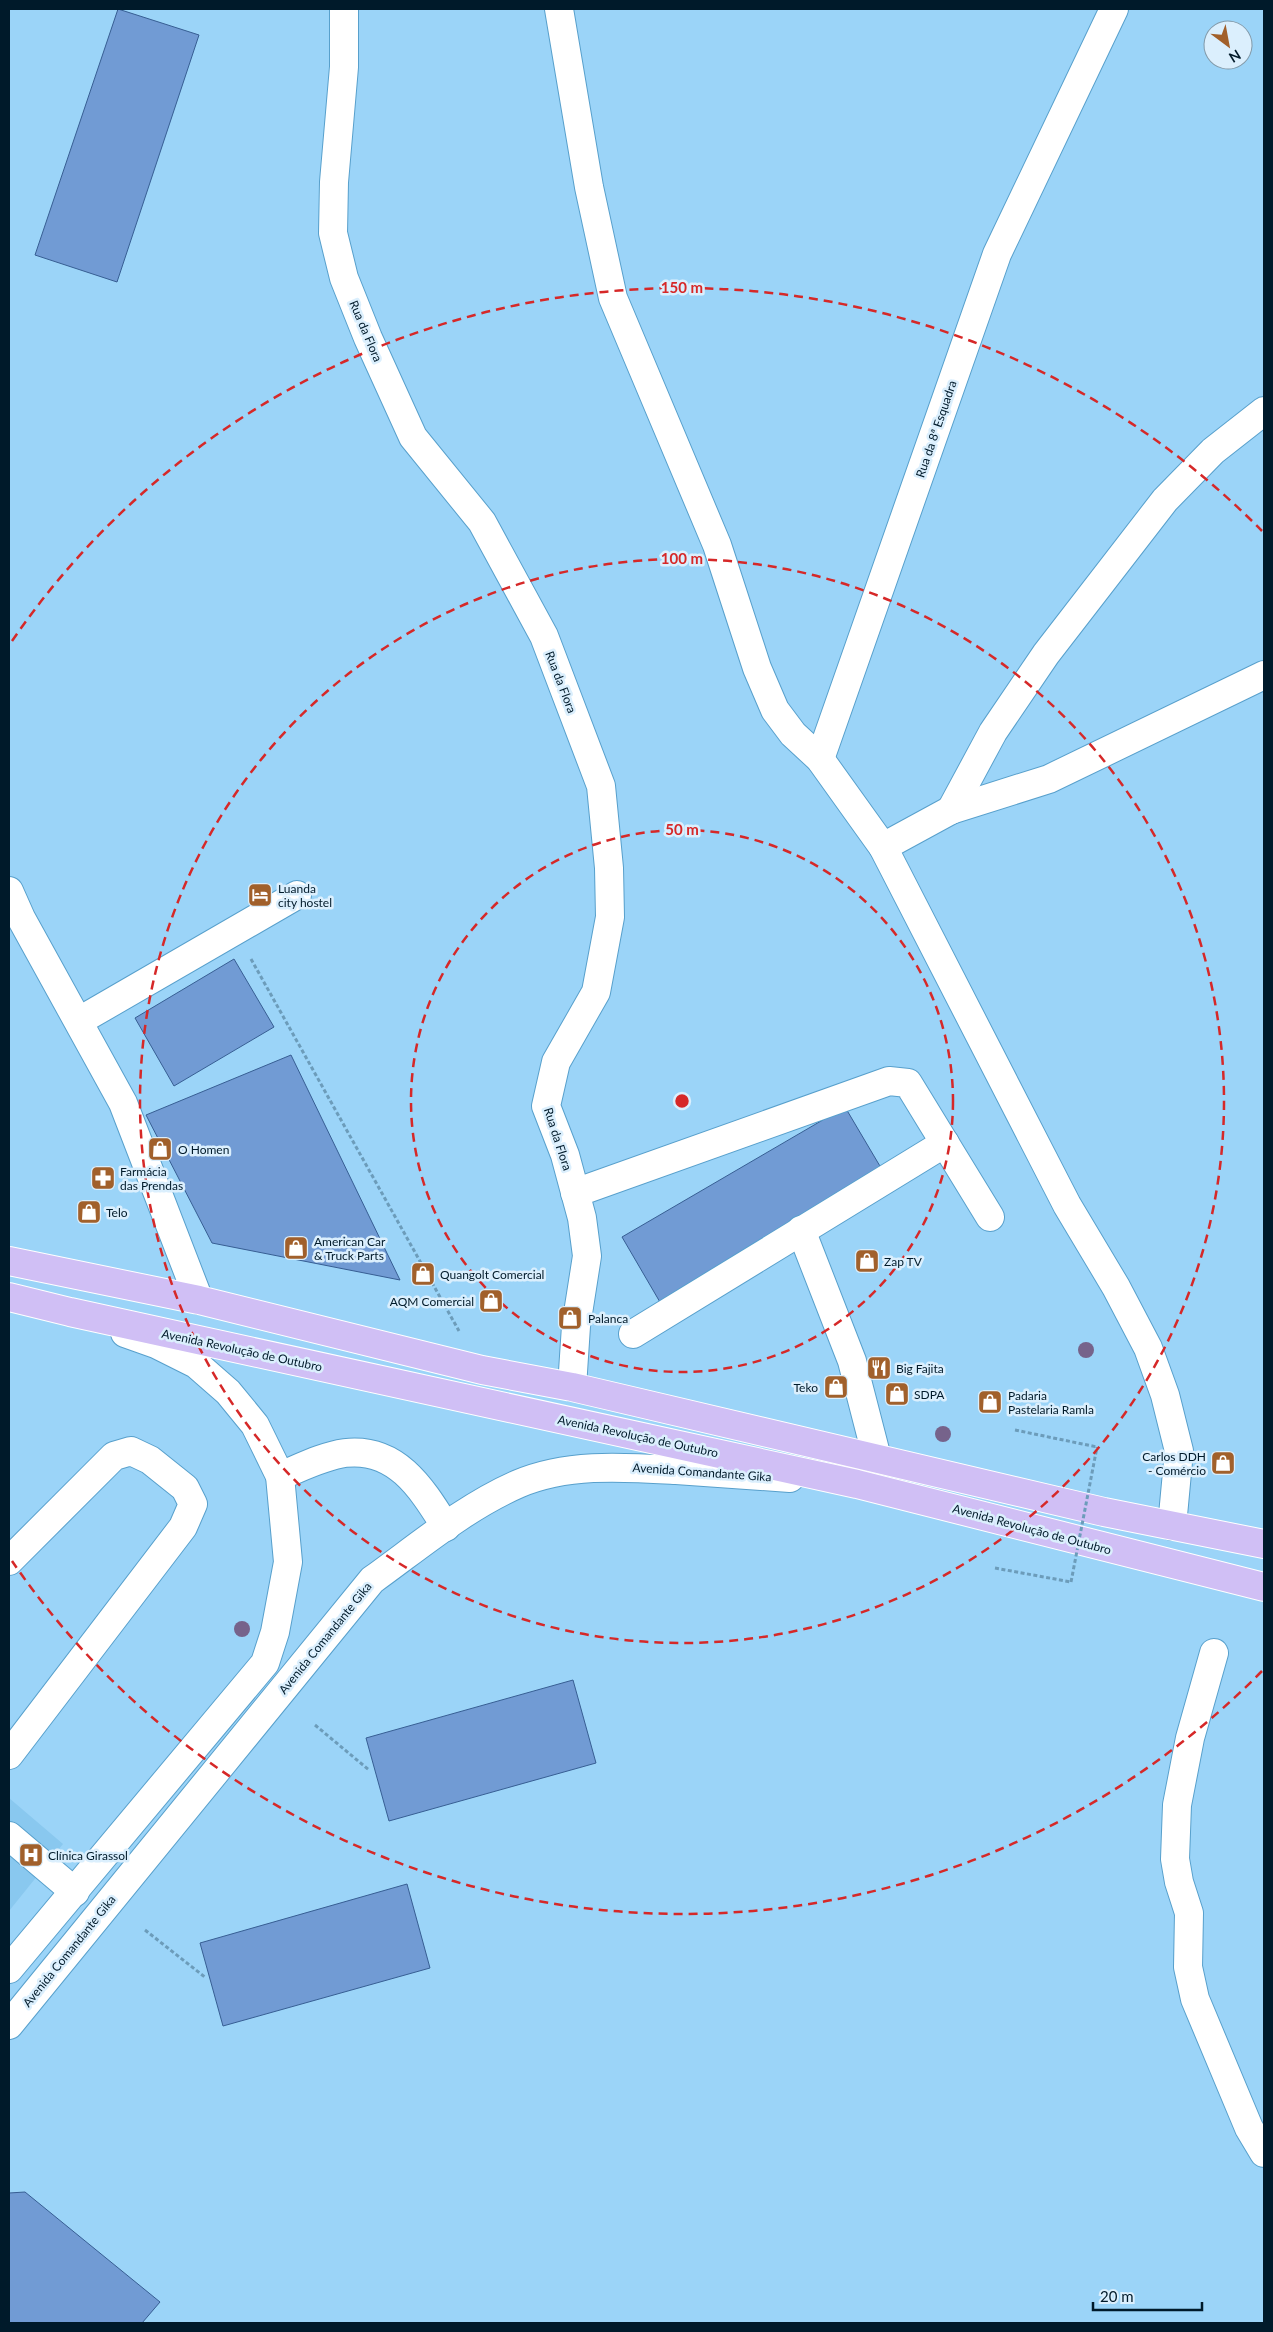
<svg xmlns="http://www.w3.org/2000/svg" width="1273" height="2332" font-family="Lato,sans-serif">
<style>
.built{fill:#89c8ef}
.building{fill:#719bd4;stroke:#375e93}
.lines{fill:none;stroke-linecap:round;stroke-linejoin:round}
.minor-casing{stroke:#58a0cc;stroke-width:30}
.major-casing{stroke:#fff;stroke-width:30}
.path{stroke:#6c9cba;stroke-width:3;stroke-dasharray:4 2.5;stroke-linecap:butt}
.minor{stroke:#fff;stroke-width:28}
.major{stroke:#d0bff5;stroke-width:28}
.path-bridge{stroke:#6c9cba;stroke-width:3;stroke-dasharray:4 2.5;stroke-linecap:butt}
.tree{fill:#76638b}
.ring{fill:none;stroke:#d62828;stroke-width:2.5;stroke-dasharray:9 6}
.labels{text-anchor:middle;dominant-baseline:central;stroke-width:5;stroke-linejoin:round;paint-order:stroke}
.street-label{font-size:12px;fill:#001a2a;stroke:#dbeffd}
.poi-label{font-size:12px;fill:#001a2a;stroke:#dbeffd;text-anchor:start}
.centre{fill:#d62828;stroke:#dbeffd;stroke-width:2.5}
.ring-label{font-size:15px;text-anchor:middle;font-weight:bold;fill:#d62828;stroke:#dbeffd;stroke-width:5;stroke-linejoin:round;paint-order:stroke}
</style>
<rect width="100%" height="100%" fill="#9bd4f8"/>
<path class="built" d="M 9,1798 L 63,1844 L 9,1911 Z"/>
<g class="building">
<path d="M 118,9 L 199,35 L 117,282 L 35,255 Z"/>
<path d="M 234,959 L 274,1027 L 174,1086 L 135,1018 Z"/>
<path d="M 291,1055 L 400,1280 L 212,1243 L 146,1115 Z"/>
<path d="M 845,1107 L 887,1178 L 664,1309 L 622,1237 Z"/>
<path d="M 573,1680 L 596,1763 L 389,1821 L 366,1738 Z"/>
<path d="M 407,1884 L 430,1968 L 223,2026 L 200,1943 Z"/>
<path d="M 25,2192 L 160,2302 L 142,2323 L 9,2323 L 9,2193 Z"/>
</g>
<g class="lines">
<defs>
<g id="minor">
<path d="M 344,9 L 344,67 L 334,182 L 333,233 L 344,278 L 368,338 L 413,437 L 482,522 L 544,636 L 601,786 L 609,868 L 610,917 L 596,992 L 556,1062 L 546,1106 L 565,1155 L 582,1218 L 587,1256 L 576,1326 L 572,1387"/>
<path d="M 559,9 L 589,187 L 613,298 L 717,545 L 757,668 L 775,710 L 793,734 L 820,759 L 883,847 L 1067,1205 L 1116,1287 L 1148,1348 L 1165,1395 L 1179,1451 L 1172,1526"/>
<path d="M 820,759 L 997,254 L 1114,9"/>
<path d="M 951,810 L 993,732 L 1046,654 L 1165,500 L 1213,451 L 1264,411"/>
<path d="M 883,847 L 951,810 L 1049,779 L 1264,675"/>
<path d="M 9,891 L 21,918 L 123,1103 L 199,1300"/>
<path d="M 79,1021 L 297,895"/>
<path d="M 575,1193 L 889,1081 L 908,1083 L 990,1217"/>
<path d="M 801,1230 L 852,1361 L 877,1458"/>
<path d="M 633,1334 L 945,1143"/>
<path d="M 280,1476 C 300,1468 323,1456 345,1453 C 397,1447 422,1489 446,1527"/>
<path d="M 9,1561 L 114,1456 L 131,1451 L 150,1460 L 185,1488 L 193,1504 L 183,1527 L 9,1755"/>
<path d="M 1214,1653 L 1190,1738 L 1177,1805 L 1175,1859 L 1179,1882 L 1189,1913 L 1188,1967 L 1195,1999 L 1249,2128 L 1264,2153"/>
<path d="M 9,1836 L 75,1892"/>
<path d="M 9,1969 L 265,1663 L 275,1632 L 288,1562 L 280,1476 L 255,1425 L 228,1392 L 196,1364 L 156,1344 L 125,1333"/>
<path d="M 9,2025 L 372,1580 C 418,1547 465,1507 518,1484 C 567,1463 623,1467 676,1470 C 714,1473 752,1475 790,1478"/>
</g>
<g id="major">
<path d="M 9,1261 L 199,1300 L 482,1370 L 572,1387 L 1104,1512 L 1264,1544"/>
<path d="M 9,1297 L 70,1312 L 857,1484 L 1264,1587"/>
</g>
</defs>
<use href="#minor" class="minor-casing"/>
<use href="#major" class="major-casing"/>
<g class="path">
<path d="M 251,959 L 459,1331"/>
<path d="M 1015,1430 L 1097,1447"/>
<path d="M 995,1568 L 1071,1582"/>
<path d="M 315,1725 L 369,1770"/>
<path d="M 145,1930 L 206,1978"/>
</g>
<use href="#minor" class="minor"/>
<use href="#major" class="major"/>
<path class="path-bridge" d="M 1071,1582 L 1097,1447"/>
</g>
<g class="tree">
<circle cx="1086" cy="1350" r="8"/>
<circle cx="943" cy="1434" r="8"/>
<circle cx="242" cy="1629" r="8"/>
</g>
<g class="ring">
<circle cx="682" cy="1101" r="271"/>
<circle cx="682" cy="1101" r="542"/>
<path d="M1262 1671A813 813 0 0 1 12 1561M12 641A813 813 0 0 1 1262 531"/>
</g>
<defs>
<symbol id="hotel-square" viewBox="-11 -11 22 22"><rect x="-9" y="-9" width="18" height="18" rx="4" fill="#a1602b" stroke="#dbeffd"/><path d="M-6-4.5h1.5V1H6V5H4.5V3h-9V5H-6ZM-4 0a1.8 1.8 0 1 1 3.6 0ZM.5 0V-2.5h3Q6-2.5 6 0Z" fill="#fff"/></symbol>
<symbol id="shop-square" viewBox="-11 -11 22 22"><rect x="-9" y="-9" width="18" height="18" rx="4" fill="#a1602b" stroke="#dbeffd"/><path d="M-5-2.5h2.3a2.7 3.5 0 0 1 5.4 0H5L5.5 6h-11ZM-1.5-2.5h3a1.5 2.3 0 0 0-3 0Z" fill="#fff"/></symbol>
<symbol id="pharmacy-square" viewBox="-11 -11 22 22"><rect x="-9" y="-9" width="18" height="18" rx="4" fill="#a1602b" stroke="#dbeffd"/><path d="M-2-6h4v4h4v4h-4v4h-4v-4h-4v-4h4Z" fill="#fff"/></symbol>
<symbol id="restaurant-square" viewBox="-11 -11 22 22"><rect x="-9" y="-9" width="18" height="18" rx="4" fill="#a1602b" stroke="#dbeffd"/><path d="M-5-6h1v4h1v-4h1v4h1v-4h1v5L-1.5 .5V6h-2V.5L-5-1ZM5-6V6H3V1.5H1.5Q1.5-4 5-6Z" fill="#fff"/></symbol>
<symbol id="hospital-square" viewBox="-11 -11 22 22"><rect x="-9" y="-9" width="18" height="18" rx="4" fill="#a1602b" stroke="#dbeffd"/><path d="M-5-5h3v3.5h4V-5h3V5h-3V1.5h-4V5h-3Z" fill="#fff"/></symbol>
</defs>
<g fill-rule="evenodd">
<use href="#hotel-square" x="246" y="881" width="28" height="28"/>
<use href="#shop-square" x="146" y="1135" width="28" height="28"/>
<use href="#pharmacy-square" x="89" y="1164" width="28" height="28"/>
<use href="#shop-square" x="75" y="1198" width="28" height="28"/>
<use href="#shop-square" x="282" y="1234" width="28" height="28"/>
<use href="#shop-square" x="853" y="1247" width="28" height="28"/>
<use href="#shop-square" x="409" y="1260" width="28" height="28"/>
<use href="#shop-square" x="477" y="1287" width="28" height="28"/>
<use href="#shop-square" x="556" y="1304" width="28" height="28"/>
<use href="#restaurant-square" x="865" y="1354" width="28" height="28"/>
<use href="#shop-square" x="822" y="1373" width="28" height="28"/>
<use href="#shop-square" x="883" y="1380" width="28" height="28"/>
<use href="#shop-square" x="976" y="1388" width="28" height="28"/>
<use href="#shop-square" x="1209" y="1449" width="28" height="28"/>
<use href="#hospital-square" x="17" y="1841" width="28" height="28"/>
</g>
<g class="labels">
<g class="street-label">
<text transform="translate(366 331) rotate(67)">Rua da Flora</text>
<text transform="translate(936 429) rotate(-71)">Rua da 8ª Esquadra</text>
<text transform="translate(561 682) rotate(69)">Rua da Flora</text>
<text transform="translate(558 1139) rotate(72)">Rua da Flora</text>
<text transform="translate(242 1350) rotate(12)">Avenida Revolução de Outubro</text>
<text transform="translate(638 1436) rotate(12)">Avenida Revolução de Outubro</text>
<text transform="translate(702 1472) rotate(4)">Avenida Comandante Gika</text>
<text transform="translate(1032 1529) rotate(15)">Avenida Revolução de Outubro</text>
<text transform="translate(325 1638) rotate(-51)">Avenida Comandante Gika</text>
<text transform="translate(69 1951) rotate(-51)">Avenida Comandante Gika</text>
</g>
<g class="poi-label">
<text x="278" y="888">Luanda<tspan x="278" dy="14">city hostel</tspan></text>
<text x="178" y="1149">O Homen</text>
<text x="120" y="1171">Farmácia<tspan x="120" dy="14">das Prendas</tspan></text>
<text x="106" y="1212">Telo</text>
<text x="314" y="1241">American Car<tspan x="314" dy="14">&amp; Truck Parts</tspan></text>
<text x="884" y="1261">Zap TV</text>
<text x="440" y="1274">Quangolt Comercial</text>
<text x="474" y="1301" text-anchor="end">AQM Comercial</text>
<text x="588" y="1318">Palanca</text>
<text x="896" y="1368">Big Fajita</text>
<text x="818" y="1387" text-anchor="end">Teko</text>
<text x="914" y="1394">SDPA</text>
<text x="1008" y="1395">Padaria<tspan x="1008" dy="14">Pastelaria Ramla</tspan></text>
<text x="1206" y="1456" text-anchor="end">Carlos DDH<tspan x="1206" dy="14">- Comércio</tspan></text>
<text x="48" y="1855">Clínica Girassol</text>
</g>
</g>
<circle cx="682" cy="1101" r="8" class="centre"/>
<g class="ring-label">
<text x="682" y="293">150 m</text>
<text x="682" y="564">100 m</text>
<text x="682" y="835">50 m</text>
</g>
<rect width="1273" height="2332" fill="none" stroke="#001a2a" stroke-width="20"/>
<g transform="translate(1228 45) rotate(148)"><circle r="24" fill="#dbeffd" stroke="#839aa9"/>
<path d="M0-4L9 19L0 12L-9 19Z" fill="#a1602b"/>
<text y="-8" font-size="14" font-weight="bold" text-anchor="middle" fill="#001a2a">N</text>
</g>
<path d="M1093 2302v8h109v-8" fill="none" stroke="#001a2a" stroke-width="2.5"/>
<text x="1100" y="2302" font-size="15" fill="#001a2a" stroke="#dbeffd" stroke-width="4" paint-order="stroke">20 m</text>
</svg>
